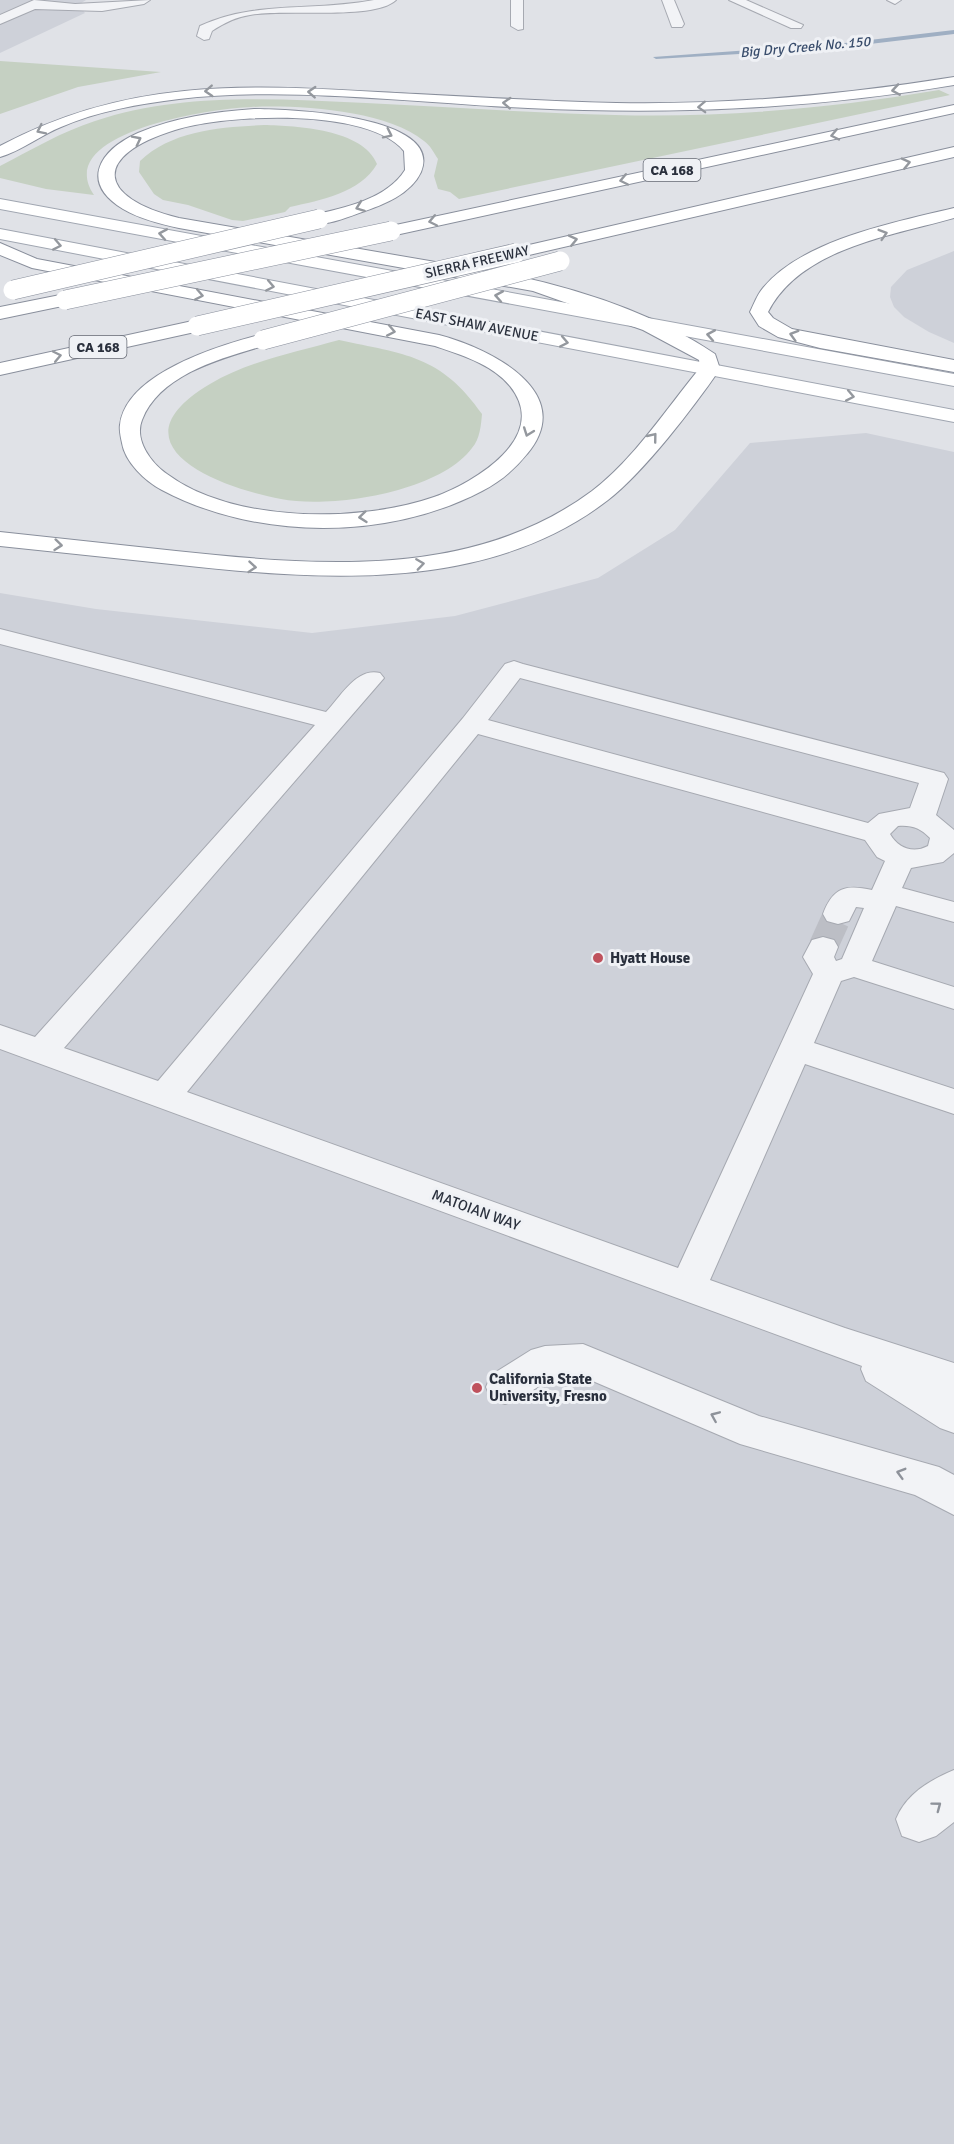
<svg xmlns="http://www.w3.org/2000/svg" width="954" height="2144" font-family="Signika,sans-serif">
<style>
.built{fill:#ced1d9}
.green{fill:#c5d0c2}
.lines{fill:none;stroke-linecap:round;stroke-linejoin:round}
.stream{fill:#9fafc3;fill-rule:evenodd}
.minor-tunnel{stroke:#bcbec5;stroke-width:29;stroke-dasharray:29 15;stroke-linecap:butt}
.minor-casing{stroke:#a6a9b1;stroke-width:2}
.major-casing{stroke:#a0a6b1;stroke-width:2}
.highway-casing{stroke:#898f9c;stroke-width:2}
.minor{fill:#f2f3f6;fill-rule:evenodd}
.major{fill:#fff;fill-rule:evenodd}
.highway{fill:#fff;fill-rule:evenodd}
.highway-bridge-casing{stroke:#898f9c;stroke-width:20;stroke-linecap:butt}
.highway-bridge{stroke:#fff;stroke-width:19}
.oneway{stroke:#94989e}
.oneway2{stroke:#8e929a}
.poi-dot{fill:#bf525d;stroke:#eff1f5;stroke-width:2}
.labels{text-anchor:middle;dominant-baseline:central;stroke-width:6;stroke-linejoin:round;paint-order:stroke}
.far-water-label{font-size:14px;font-style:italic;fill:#394d6c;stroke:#eff1f5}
.shield{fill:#eff1f5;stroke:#656a74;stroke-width:1.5}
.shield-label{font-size:14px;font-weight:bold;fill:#2a303d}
.far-street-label{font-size:14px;fill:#2a303d;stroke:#eff1f5}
.poi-label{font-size:15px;font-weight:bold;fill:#2a303d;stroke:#eff1f5;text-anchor:start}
.street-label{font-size:15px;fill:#2a303d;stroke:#eff1f5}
</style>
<rect width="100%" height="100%" fill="#e0e2e7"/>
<g class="built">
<path d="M 0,0 L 86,0 L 78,5 L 85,13 L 0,53 Z"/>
<path d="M 954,251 L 954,343 L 929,332 L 904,317 L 894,307 L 890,297 L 891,287 L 907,270 Z"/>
<path d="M 866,433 L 954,452 L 954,2144 L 0,2144 L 0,593 L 96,609 L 312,633 L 455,616 L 598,578 L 675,530 L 750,443 Z"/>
</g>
<g class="green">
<path d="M 0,61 L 161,72 L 78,87 L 0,114 Z"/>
<path d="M 939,90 L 950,95 L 459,199 L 450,192 L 438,189 L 434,176 L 438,159 C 434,153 430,145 424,141 C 385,110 300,105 251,107 C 214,108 51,132 94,195 L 46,189 L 0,178 L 0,166 C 31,150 61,132 95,121 C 182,92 276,99 366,103 C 449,107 532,113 615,115 C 724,118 832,108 939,90 Z"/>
<path d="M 264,125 C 297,126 363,129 377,164 C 360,193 321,200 290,207 L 285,212 L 243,221 L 232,220 L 188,205 L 163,200 L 154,194 L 139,172 L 140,161 C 172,130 222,127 264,125 Z"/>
<path d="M 339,340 C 404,354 441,355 482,414 C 481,425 480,439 472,448 C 440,492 331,509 281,499 C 220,488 107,445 210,384 C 249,361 296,352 339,340 Z"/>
</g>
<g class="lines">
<path class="stream" d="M 954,30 L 954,34 L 836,48 L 656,59 L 653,57 L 836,44 Z"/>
<path class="minor-tunnel" d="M 823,947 L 838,914"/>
<defs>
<g id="minor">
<path d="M 34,0 L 75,4 L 150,0 L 144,4 L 102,11 L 35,9 L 0,24 L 0,15 Z"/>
<path d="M 374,0 L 396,0 C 374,21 283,8 250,15 C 236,17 224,23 212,31 L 209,39 L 204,40 L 197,36 L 200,26 C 255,0 314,12 374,0 Z"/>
<path d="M 511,0 L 523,0 L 523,29 L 518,30 L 511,26 Z"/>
<path d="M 662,0 L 674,0 L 684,24 L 682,27 L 672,27 Z"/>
<path d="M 729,0 L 746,0 L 803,25 L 801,28 L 791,28 Z"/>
<path d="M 887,0 L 901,0 L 895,4 Z"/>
<path d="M 0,629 L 326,712 C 341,696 357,667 380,673 L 384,678 L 64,1048 L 158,1081 L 463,718 L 505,664 L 514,661 L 523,664 L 944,773 L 948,779 L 936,815 L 954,830 L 954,853 L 943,862 L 911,868 L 902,888 L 954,902 L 954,922 L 896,906 L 872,961 L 954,987 L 954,1009 L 854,977 L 841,981 L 814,1043 L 954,1089 L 954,1114 L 805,1064 L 710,1280 L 845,1328 L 954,1363 L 954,1433 L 940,1428 L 866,1381 L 861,1369 L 862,1366 L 0,1049 L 0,1025 L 35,1037 L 315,725 L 0,644 ZM 520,678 L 919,783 L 910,808 L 879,814 L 868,823 L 488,720 ZM 478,734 L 865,840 L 877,857 L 885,861 L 872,890 C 845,884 833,888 823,914 L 827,921 L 838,924 L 849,921 L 856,907 L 864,908 L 842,959 L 836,961 L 834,957 L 838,947 L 834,940 L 823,937 L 812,940 L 803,957 L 813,974 L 678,1268 L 187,1092 ZM 898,826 C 912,825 920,828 930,838 L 928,846 C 913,854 898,848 890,834 Z"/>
<path d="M 583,1344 L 759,1416 L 939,1467 L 954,1475 L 954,1515 L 915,1495 L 740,1444 L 581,1376 L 552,1378 L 519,1399 L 505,1404 L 491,1399 L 486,1387 L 491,1375 L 531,1350 L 545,1346 Z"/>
<path d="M 954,1770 L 954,1822 L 936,1836 L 919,1842 L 902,1836 L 896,1819 C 906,1794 930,1780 954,1770 Z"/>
</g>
<g id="major">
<path d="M 0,199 L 954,374 L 954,386 L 0,209 Z"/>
<path d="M 0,229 L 954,410 L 954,422 L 0,239 Z"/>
</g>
<g id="highway">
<path d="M 954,77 L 954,85 C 810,109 674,115 528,108 C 416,103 289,86 179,99 C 139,104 98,111 61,127 C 41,135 21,151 0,157 L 0,146 C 125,79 242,84 378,92 C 457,96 537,101 616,103 C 730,105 842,95 954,77 Z"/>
<path d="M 954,105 L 954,113 L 391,236 L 382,231 L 391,226 Z"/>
<path d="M 254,109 C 283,109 445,114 421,172 C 411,194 383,205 362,212 C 348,217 327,226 313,223 L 310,219 L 313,215 C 344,208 387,199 405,170 L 404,151 C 368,107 225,114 175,130 C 91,156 97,198 179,218 L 517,276 C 585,291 657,315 715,354 L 720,369 C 693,408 645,471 608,500 C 485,595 317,580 171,564 C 114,558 57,552 0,546 L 0,532 C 59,538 117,545 176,551 C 317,566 472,580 592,491 C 635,458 666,409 700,368 L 699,360 L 643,330 L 533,291 L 179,228 C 160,224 140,219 123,209 C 79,182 100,150 138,133 C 175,117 214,112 254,109 Z"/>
<path d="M 954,147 L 954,157 L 516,258 L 507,253 L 516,248 Z"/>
<path d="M 954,208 L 954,218 C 891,236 801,248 768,312 L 773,318 L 792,329 L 954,360 L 954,372 L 820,348 L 778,337 L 759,326 L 750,312 C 754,304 757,295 763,288 C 802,240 896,222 954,208 Z"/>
<path d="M 0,243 L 37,259 L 439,335 C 489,348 579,392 527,454 C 515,469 500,482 482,491 C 387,541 256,540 162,490 C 145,481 125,462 122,443 C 121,438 119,430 120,425 C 126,373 221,345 263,334 L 273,340 L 270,344 C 226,357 160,373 142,420 C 134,440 151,463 167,474 C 232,523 360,523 434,497 C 475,482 551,437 510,386 C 492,364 461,355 435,346 L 32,268 L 0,255 Z"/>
<path d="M 65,294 L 74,300 L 72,304 L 0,319 L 0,307 Z"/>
<path d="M 197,320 L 207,326 L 204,330 L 0,375 L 0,363 Z"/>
</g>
</defs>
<use href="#minor" class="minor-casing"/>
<use href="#major" class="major-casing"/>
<use href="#highway" class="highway-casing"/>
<use href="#minor" class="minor"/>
<use href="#major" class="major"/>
<use href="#highway" class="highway"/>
<defs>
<g id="highway-bridge">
<path d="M 13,290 L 319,219"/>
<path d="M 65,300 L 391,231"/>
<path d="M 197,326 L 516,253"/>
<path d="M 263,340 L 560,261"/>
</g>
</defs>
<use href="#highway-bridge" class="highway-bridge-casing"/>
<use href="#highway-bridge" class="highway-bridge"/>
</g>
<defs><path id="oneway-chevron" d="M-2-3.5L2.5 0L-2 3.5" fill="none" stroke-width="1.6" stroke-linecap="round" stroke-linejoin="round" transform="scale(1.5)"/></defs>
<g class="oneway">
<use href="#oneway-chevron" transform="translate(896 90) rotate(171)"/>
<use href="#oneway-chevron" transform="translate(209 91) rotate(177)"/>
<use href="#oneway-chevron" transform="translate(312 92) rotate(-177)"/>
<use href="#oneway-chevron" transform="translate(507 103) rotate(-177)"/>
<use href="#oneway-chevron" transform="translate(702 107) rotate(178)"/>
<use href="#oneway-chevron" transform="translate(41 130) rotate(154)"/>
<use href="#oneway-chevron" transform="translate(388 134) rotate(26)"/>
<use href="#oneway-chevron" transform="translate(835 135) rotate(168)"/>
<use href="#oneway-chevron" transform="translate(137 140) rotate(-27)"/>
<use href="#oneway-chevron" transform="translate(906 163) rotate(-13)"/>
<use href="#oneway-chevron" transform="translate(624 180) rotate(168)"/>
<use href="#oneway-chevron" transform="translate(360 207) rotate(160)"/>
<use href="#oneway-chevron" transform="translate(433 221) rotate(168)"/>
<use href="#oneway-chevron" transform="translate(163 234) rotate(-170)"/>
<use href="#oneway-chevron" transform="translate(883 234) rotate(-17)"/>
<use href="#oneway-chevron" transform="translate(573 240) rotate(-13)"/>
<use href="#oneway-chevron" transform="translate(57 245) rotate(11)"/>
<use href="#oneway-chevron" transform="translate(270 286) rotate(11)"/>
<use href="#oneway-chevron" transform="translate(199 295) rotate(11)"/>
<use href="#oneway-chevron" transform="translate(499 296) rotate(-170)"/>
<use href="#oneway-chevron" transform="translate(391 331) rotate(11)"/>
<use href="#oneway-chevron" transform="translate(711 335) rotate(-170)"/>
<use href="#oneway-chevron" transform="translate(794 335) rotate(-164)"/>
<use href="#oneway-chevron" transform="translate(564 342) rotate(11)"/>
<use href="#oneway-chevron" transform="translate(57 356) rotate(-12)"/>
<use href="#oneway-chevron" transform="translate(850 396) rotate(11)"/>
<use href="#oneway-chevron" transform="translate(528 432) rotate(110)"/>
<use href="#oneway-chevron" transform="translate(653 437) rotate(-51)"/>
<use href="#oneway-chevron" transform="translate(363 517) rotate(174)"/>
<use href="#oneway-chevron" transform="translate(58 545) rotate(6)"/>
<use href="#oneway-chevron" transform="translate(420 564) rotate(-8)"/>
<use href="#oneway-chevron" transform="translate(252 567) rotate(5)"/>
</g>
<g class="oneway2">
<use href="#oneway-chevron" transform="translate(715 1416) rotate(-157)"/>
<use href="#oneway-chevron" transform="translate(901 1473) rotate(-164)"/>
<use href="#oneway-chevron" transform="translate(937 1806) rotate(-37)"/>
</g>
<g class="poi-dot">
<circle cx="598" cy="958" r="6"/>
<circle cx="477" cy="1388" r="6"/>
</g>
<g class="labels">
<g class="far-water-label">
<text transform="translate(805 47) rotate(-5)">Big Dry Creek No. 150</text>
</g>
<g class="shield">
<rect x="643.5" y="159" width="57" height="22" rx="4.5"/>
<rect x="69.5" y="336" width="57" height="22" rx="4.5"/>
</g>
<g class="shield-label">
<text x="672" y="170">CA 168</text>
<text x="98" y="347">CA 168</text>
</g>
<g class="far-street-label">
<text transform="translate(477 262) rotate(-13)">SIERRA FREEWAY</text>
<text transform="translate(477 325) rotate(11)">EAST SHAW AVENUE</text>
</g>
<g class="poi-label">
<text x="610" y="958">Hyatt House</text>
<text x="489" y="1379">California State<tspan x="489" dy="17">University, Fresno</tspan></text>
</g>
<g class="street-label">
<text transform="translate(476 1210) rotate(20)">MATOIAN WAY</text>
</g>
</g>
</svg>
